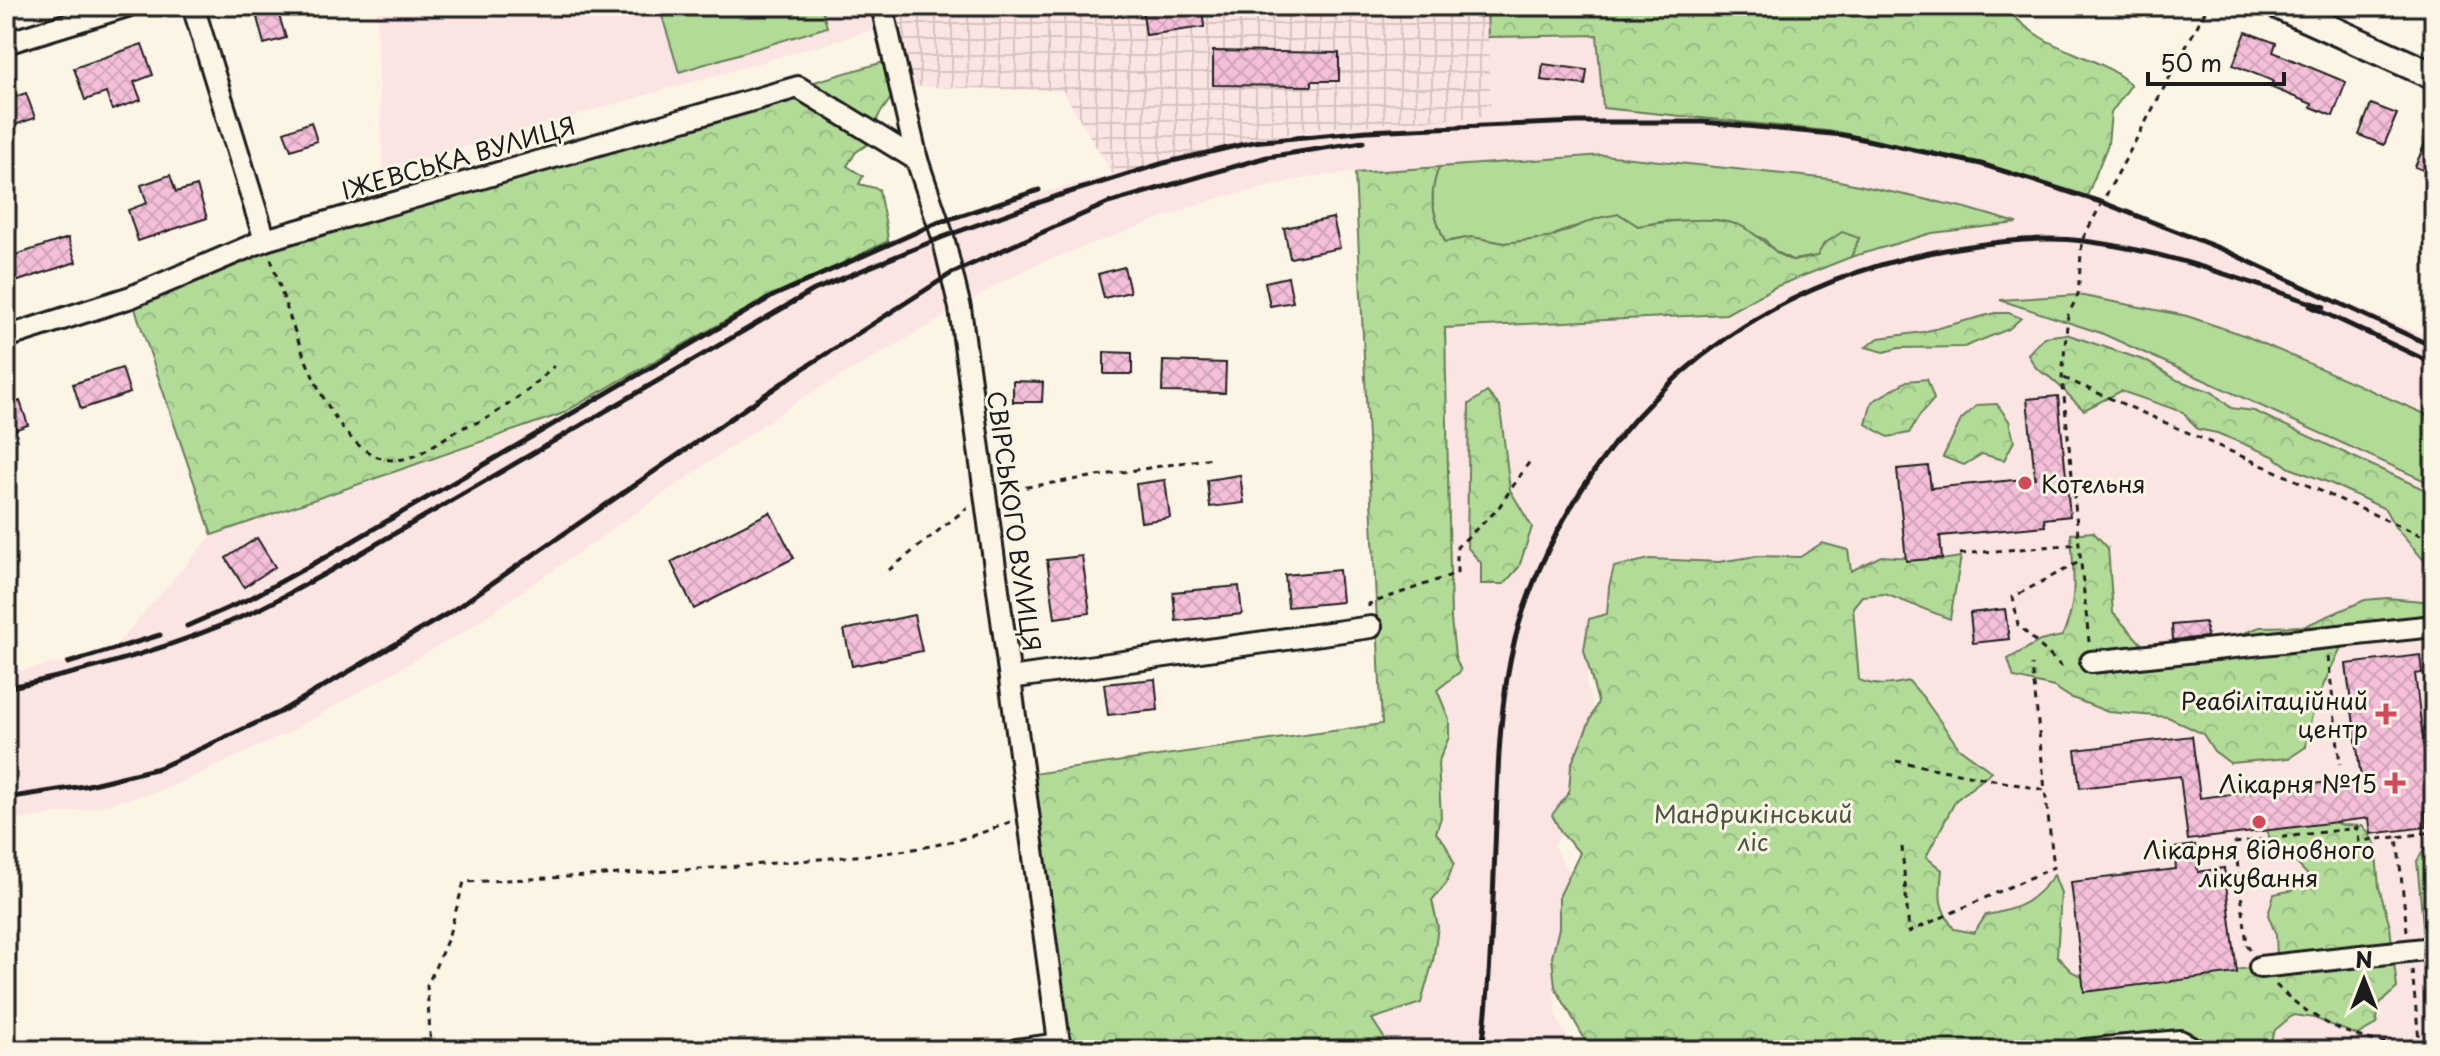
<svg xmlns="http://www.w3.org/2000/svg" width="2440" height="1056" font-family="'Playpen Sans',sans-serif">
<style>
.built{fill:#fae5e2}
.industrial{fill:url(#industrial-grid)}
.green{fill:#b2db98;stroke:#677c5a;stroke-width:2}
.forest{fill:url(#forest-crowns);stroke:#677c5a;stroke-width:2}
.building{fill:url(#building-cross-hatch);stroke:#1c1c1c;stroke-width:2}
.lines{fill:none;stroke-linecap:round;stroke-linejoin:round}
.minor-casing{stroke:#1c1c1c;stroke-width:26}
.major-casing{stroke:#1c1c1c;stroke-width:32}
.path{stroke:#1c1c1c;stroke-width:3;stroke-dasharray:6 6;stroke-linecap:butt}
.minor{stroke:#fcf5e5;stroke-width:20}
.major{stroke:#fcf5e5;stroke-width:26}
.rail{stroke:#1c1c1c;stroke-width:5}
.poi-dot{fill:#d1495b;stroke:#fcf5e5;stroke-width:3}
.labels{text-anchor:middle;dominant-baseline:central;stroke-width:6;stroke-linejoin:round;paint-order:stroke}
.street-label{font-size:24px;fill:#1c1c1c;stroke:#fcf5e5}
.poi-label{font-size:24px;fill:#1c1c1c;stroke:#fcf5e5;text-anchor:end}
.park-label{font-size:24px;fill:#495541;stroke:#fcf5e5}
</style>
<defs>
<pattern id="industrial-grid" width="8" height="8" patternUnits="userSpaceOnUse" patternTransform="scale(2)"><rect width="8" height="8" fill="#fae5e2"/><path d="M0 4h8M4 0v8" fill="none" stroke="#d6c4c1"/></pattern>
<pattern id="forest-crowns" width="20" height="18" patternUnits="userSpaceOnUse" patternTransform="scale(2)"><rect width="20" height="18" fill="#b2db98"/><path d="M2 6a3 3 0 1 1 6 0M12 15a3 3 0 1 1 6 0" fill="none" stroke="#98bb82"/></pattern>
<pattern id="building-cross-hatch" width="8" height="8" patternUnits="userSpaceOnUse" patternTransform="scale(2)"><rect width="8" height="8" fill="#f5bfda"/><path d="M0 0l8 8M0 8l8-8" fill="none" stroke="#d1a4ba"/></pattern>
</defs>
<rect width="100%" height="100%" fill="#fcf5e5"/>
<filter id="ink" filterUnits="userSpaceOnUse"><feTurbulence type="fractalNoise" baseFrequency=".0125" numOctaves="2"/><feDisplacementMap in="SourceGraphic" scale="16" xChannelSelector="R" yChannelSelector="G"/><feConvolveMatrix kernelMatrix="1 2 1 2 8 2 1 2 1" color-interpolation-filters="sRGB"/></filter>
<g filter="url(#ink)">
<g class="built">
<path d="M 376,6 L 872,6 L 878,29 L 383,170 Z"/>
<path d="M 1598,34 L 1604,108 L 1838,132 L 1978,163 L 2087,196 L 2434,339 L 2434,418 L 2246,336 L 2187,316 L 2003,301 L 2101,333 L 2434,485 L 2434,1050 L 2089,1049 L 1591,649 L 1586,680 L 1599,732 L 1571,823 L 1554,845 L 1564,865 L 1582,883 L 1554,988 L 1557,1018 L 1575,1050 L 1392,1050 L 1389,1047 L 1372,1019 L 1421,1003 L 1433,961 L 1438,927 L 1432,900 L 1446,884 L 1445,843 L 1436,833 L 1441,817 L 1438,763 L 1449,737 L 1449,719 L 1437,690 L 1461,671 L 1455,656 L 1451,619 L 1445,327 L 1726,314 L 1775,287 L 1851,257 L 1932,233 L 2014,223 L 1966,208 L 1830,179 L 1603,155 L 1315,176 L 1212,200 L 1040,263 L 1001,282 L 960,308 L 801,399 L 465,631 L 290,732 L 167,789 L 89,809 L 6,822 L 6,673 L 108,654 L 212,535 L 561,414 L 734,316 L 888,241 L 937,223 L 999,204 L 1184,156 L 1308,129 L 1490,116 L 1488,37 Z"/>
</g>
<path class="industrial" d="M 882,6 L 1487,6 L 1491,116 L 1308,129 L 1113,175 L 1063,91 L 902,86 Z"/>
<g class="green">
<path d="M 659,6 L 821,6 L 827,27 L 679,72 Z"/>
<path d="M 1603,155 L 1830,179 L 1966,208 L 2017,223 L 1932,233 L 1851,257 L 1859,238 L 1824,244 L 1818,256 L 1792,260 L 1775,251 L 1764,239 L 1718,220 L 1666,221 L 1638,226 L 1619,214 L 1567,229 L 1548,238 L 1504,243 L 1472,237 L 1445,242 C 1433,212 1427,198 1439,167 Z"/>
<path d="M 2078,295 L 2187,316 L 2246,336 L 2434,418 L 2434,485 L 2101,333 L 2000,300 Z"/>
</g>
<g class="forest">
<path d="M 1487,6 L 2002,6 C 2015,18 2027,29 2042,38 C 2072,55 2106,61 2131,85 L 2111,113 L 2108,144 L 2087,196 L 1978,163 L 1838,132 L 1603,108 L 1597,35 L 1488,37 Z"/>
<path d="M 894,59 L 896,91 L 879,115 L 868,144 L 856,152 L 847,166 L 863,176 L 859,184 L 879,189 C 881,207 887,223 888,241 L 734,316 L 561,414 L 212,535 L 131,297 L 265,240 Z"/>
<path d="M 1439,167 C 1427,198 1433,212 1445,242 L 1472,237 L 1504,243 L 1548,238 L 1598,218 L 1619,214 L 1638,226 C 1667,221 1712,215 1739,225 C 1758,232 1776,257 1792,260 C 1799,261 1810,257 1817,256 L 1824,244 L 1842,232 L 1859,238 L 1851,257 L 1775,287 L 1726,314 L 1445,328 L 1451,619 L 1455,656 L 1461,671 L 1437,690 L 1449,719 L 1449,737 L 1438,763 L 1441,817 L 1436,833 L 1445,843 L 1454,863 L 1446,884 L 1432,900 L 1438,927 L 1433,961 L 1421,1003 L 1372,1019 L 1392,1050 L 1060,1050 L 1025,775 L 1382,724 L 1355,173 Z"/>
<path d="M 1995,313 L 2009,313 L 2021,318 L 2009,329 L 1964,347 L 1899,348 L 1884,352 L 1866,347 L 1879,338 L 1923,332 Z"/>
<path d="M 2066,334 L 2146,361 L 2177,380 L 2212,392 L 2231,408 L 2254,411 L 2434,494 L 2434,578 L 2423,559 L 2395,527 L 2385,509 L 2330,483 L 2290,468 L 2273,456 L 2217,433 L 2197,429 L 2183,412 L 2121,391 L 2084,410 C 2073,401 2066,391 2055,382 C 2040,367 2040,378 2028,354 L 2044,337 Z"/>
<path d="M 1927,379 L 1934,399 L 1920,415 L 1909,433 L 1888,437 L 1866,424 L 1872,402 L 1907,381 Z"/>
<path d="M 1487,392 L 1500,407 L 1510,490 L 1532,527 L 1519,567 L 1504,584 L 1481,584 L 1481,563 L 1467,547 L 1469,404 Z"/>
<path d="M 1997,404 L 2009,421 L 2014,441 L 2004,460 L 1982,454 L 1964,465 L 1943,457 L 1961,420 L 1977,405 Z"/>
<path d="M 2093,532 L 2108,548 L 2113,613 L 2160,664 L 2203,662 L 2239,635 L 2260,627 L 2305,626 L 2365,600 L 2387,598 L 2434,602 L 2434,617 L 2342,645 C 2327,678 2309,710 2306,747 L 2289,758 L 2230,763 L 2214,751 L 2203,734 L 2168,717 L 2108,712 L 2070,697 L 2054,687 L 2014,678 L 2008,659 L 2040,641 L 2062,636 C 2079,603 2073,569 2071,534 Z"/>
<path d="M 1822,543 L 1848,550 L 1851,571 L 1881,556 L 1941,560 L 1961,557 L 1950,619 L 1885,594 L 1862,596 L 1853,607 L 1859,680 C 1876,687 1891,685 1909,681 L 1923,697 L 1959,748 L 1992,772 L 1956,800 L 1926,857 L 1942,870 C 1939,898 1938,906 1954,929 L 1974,933 L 1986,915 C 2020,909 2033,902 2054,875 L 2061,893 L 2057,956 L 2071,971 L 2088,980 L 2229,971 L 2249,968 L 2277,957 L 2276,935 L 2268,915 L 2274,894 L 2294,890 L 2308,875 L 2292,859 L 2273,846 L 2265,826 L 2324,819 L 2343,825 L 2363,826 L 2375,843 L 2379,887 L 2390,927 L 2397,988 L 2380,1003 L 2376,1024 L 2357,1035 L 2314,1018 L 2293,1015 L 2275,1030 L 2267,1050 L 1591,1050 L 1555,987 L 1552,957 L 1559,928 L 1559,897 L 1580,853 L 1562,834 L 1552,815 L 1569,792 L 1571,765 L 1598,702 L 1584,650 L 1589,619 L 1607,614 L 1609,587 L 1614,567 L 1650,559 L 1719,562 L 1757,556 L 1800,557 Z"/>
<path d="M 2434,843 L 2434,982 L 2424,935 L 2417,861 L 2425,848 Z"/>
</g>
<g class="building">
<path d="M 254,6 L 276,6 L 286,38 L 264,44 Z"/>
<path d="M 1142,6 L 1202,6 L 1204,27 L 1146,35 Z"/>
<path d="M 2246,32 L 2276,43 L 2273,52 L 2346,82 L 2333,116 L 2311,107 L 2312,104 L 2270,87 L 2273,81 L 2233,65 Z"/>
<path d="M 142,44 L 153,75 L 134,82 L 141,100 L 112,110 L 106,93 L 85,100 L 74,68 Z"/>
<path d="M 1213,51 L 1339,53 L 1339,81 L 1312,81 L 1312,86 L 1213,85 Z"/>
<path d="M 1543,64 L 1587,70 L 1585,85 L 1541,80 Z"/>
<path d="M 26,93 L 35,118 L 6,128 L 6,100 Z"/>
<path d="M 2371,104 L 2397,114 L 2384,145 L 2359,135 Z"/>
<path d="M 311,122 L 317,141 L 291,150 L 284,132 Z"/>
<path d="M 2434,122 L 2434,174 L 2415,167 Z"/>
<path d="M 170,175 L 176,192 L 197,186 L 207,218 L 138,241 L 128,210 L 147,203 L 141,185 Z"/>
<path d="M 1333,218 L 1340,248 L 1290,258 L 1284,228 Z"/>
<path d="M 68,238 L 76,262 L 6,285 L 6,258 Z"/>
<path d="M 1124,267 L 1130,292 L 1104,298 L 1098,274 Z"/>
<path d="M 1288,277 L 1293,302 L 1270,306 L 1265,282 Z"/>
<path d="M 1104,352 L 1132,353 L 1132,374 L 1104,374 Z"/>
<path d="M 1163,361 L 1226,363 L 1225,393 L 1162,392 Z"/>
<path d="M 122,368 L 130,393 L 81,409 L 73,384 Z"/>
<path d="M 1013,381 L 1043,382 L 1042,402 L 1013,402 Z"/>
<path d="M 2058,396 L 2070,516 L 2044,519 L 2045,526 L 1940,536 L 1942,558 L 1906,561 L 1897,469 L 1928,466 L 1931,488 L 2035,478 L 2027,399 Z"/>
<path d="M 20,401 L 28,425 L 6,433 L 6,406 Z"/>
<path d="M 1240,475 L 1244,503 L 1210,507 L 1207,480 Z"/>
<path d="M 1165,480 L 1170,518 L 1141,522 L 1136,484 Z"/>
<path d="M 770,512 L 794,558 L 694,609 L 671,562 Z"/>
<path d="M 257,538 L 275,567 L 244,587 L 226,558 Z"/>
<path d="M 1082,556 L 1090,613 L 1055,618 L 1047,560 Z"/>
<path d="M 1339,570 L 1342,602 L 1288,607 L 1285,575 Z"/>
<path d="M 1239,586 L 1242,614 L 1176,621 L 1173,592 Z"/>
<path d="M 2005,609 L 2009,639 L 1973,643 L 1970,613 Z"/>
<path d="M 914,615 L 922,651 L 852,666 L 844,630 Z"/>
<path d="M 2205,622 L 2207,637 L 2173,640 L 2172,625 Z"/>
<path d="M 2420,655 L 2422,673 L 2415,674 L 2426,764 L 2434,763 L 2434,810 L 2425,811 L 2427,827 L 2371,834 L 2369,818 L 2188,840 L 2180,776 L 2080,788 L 2075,750 L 2192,736 L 2200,798 L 2361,778 L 2346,664 Z"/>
<path d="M 1155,679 L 1158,710 L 1108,715 L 1104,684 Z"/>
<path d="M 2195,845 L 2198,872 L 2224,868 L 2237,973 L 2084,992 L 2071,882 L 2176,869 L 2174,848 Z"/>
</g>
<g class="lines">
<defs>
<g id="minor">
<path d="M 193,6 L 265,240"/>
<path d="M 882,6 L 917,160 L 943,237 L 960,308 L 1060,1050"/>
<path d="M 6,43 L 127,6"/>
<path d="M 6,337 L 131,297 L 265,240 L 798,87 L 917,160"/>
<path d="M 2091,662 L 2434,626"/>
<path d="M 1010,678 L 1371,627"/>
<path d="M 2260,967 L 2434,948"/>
<path d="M 1017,1050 L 1060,1044"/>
<path d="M 2084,1050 L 2180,1041 L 2197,1050"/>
</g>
<path id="major" d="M 2279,6 L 2434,76"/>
</defs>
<use href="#minor" class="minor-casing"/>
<use href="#major" class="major-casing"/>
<g class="path">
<path d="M 271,259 C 288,310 327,457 392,460 C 418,461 437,441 458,430 C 467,425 478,423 487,418 C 511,404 534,386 554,366"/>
<path d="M 2064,378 L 2434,541"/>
<path d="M 1002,491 L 1212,458"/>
<path d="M 1960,554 L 2080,544"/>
<path d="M 889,570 L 967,508"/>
<path d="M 1369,607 L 1369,604 L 1457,573 L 1457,547 L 1497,510 L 1530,461"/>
<path d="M 2089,642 L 2062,377 L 2068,315 L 2078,295 L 2082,240 L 2208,6"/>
<path d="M 2328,656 L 2340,764"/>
<path d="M 2062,667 L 2018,625 L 2013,597 L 2081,561"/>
<path d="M 1896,761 L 2045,790 L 2032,665"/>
<path d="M 2434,820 L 2434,822"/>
<path d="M 1902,847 L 1909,932 L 2054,867 L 2045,790"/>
<path d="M 2407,931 L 2397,837 L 2434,832"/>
<path d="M 2250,950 L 2247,945 L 2235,843 L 2357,828 L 2359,841 L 2397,837"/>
<path d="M 2412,970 L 2420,1050"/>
<path d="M 2276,985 C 2316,1026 2376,1052 2434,1043"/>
<path d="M 431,1050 L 427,986 L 448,938 L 464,882 C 576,877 687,871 798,861 C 874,854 941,852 1012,821"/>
</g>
<use href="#minor" class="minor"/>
<use href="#major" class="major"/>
<g class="rail">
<path d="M 2310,306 L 2434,364"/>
<path d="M 187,626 L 251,598 L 322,559 L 773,296 L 937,223 L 1039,190"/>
<path d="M 68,663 L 160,635"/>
<path d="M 6,688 C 91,671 174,647 253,612 C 279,600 304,585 330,571 L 814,290 L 943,237 L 1057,196 L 1164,163 L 1253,142 L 1367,131 L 1577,122 L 1703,122 L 1843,135 L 1981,164 L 2104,203 L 2224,250 L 2434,347"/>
<path d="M 6,798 L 84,786 L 159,768 L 280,712 L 452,611 L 801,370 L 952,273 L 1108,203 L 1267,157 L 1363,142"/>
<path d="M 1482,1050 C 1491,975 1493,899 1496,823 C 1498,762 1500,699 1515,639 C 1525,599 1543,558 1563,521 C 1647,369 1785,275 1957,248 C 1998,241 2042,236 2084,241 C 2168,251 2244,281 2324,307"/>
</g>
</g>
</g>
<g class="poi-dot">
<circle cx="2025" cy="483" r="8"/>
<path d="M2382 702h8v8h8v8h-8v8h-8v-8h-8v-8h8z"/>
<path d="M2391 771h8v8h8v8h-8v8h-8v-8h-8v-8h8z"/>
<circle cx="2259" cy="822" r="8"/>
</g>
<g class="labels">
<g class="street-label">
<text transform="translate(458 157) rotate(-16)">ІЖЕВСЬКА ВУЛИЦЯ</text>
<text transform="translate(1015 521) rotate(82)">СВІРСЬКОГО ВУЛИЦЯ</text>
</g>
<g class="poi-label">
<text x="2041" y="483" text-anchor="start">Котельня</text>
<text x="2368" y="700">Реабілітаційний<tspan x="2368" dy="28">центр</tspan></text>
<text x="2377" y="783">Лікарня №15</text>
<text x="2259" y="849" text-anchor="middle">Лікарня відновного<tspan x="2259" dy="28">лікування</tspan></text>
</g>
<g class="park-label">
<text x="1753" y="813">Мандрикінський<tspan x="1753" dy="28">ліс</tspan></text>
</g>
</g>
<rect width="2440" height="1056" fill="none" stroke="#fcf5e5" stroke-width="32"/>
<rect x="16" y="16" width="2408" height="1024" fill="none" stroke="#1c1c1c" stroke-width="3" filter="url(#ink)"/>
<g transform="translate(2364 980)" stroke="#fcf5e5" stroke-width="6" paint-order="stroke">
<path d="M0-6L14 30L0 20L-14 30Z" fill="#1c1c1c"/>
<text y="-12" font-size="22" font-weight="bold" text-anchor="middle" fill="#1c1c1c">N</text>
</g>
<path d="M2148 72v12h136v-12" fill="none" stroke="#1c1c1c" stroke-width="4"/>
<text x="2160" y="72" font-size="24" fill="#1c1c1c" stroke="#fcf5e5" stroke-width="6" paint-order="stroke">50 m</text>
</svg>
